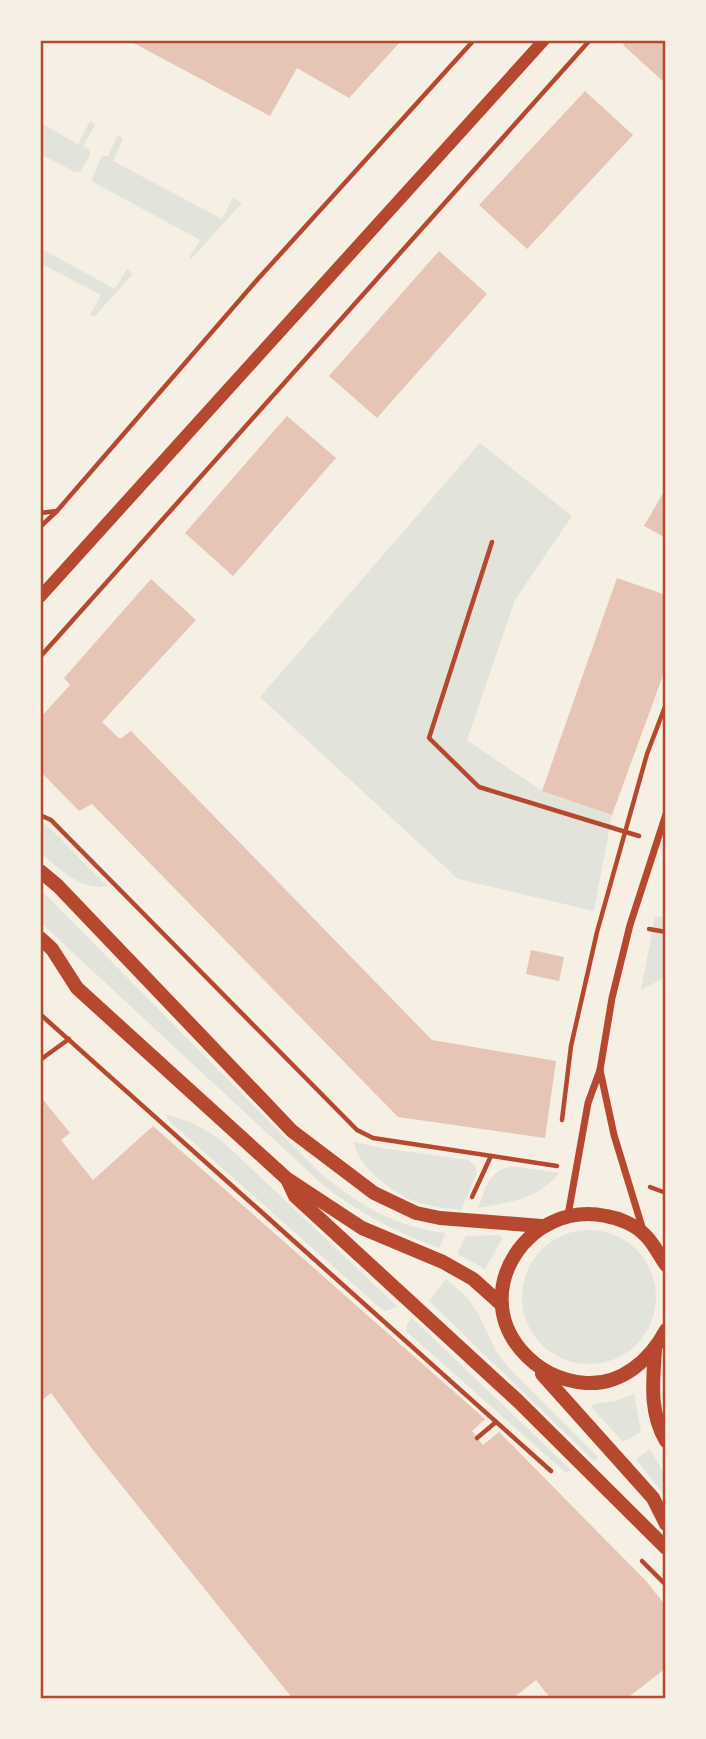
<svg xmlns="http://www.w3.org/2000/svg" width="706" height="1739" font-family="Inter,sans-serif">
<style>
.green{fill:#e2e4dc}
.building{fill:#e6c5b7}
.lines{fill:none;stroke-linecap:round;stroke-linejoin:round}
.path{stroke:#b5482f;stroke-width:4.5}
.minor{stroke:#b5482f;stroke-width:7}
.tertiary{stroke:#b5482f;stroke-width:12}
.secondary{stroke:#b5482f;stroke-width:14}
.neatline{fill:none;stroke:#b5482f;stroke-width:2.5}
</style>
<rect width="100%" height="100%" fill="#f6efe4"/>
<g class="green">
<path d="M 90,121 L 95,125 L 83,146 L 89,150 L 90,155 L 80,172 L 75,172 L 40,154 L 40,123 L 78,144 Z"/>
<path d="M 118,135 L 123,139 L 113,161 L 222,219 L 233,198 L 242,203 L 191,259 L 189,258 L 200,240 L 93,182 L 92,178 L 102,156 L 108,156 Z"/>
<path d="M 40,248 L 115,289 L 127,269 L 133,274 L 94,317 L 90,315 L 101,295 L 40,263 Z"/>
<path d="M 480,443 L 572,516 L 515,600 L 467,740 L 542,791 L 612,815 L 594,911 L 458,879 L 260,697 Z"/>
<path d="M 46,824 L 107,886 C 79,891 60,868 40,853 L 40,825 Z"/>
<path d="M 40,889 L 315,1168 C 355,1203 393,1227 446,1233 L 439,1248 C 392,1230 364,1216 324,1186 L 40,922 Z"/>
<path d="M 655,916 L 666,918 L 666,977 L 641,990 Z"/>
<path d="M 166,1114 L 193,1123 L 220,1139 L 398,1307 L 386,1311 L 379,1307 L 167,1119 Z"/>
<path d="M 354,1142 L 382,1148 L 468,1160 L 475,1166 L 477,1173 L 461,1210 C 444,1208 427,1206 411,1200 C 390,1190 357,1166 354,1142 Z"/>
<path d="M 511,1166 L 559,1173 C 538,1200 509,1202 478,1208 C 487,1186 487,1173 511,1166 Z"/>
<circle cx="589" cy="1297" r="67"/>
<path d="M 500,1235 L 502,1239 L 485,1269 L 457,1254 L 466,1236 Z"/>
<path d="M 446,1279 L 466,1296 L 478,1313 L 496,1351 L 509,1368 L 598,1457 L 594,1461 L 429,1301 Z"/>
<path d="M 412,1318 L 572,1471 L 565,1472 L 407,1332 L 407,1324 Z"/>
<path d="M 634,1394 L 641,1432 L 623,1442 L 592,1408 L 593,1404 L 616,1401 Z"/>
<path d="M 650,1449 L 666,1476 L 666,1498 L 636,1459 Z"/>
</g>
<g class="building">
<path d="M 128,40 L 402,40 L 349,98 L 297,68 L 270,116 Z"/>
<path d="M 627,40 L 666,40 L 666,84 L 623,45 Z"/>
<path d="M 585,91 L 633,135 L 527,249 L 479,205 Z"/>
<path d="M 439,251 L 487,294 L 377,418 L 329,376 Z"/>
<path d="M 287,416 L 336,458 L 233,576 L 185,533 Z"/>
<path d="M 666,488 L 666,538 L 644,526 Z"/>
<path d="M 617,578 L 666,595 L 666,667 L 612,815 L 542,791 Z"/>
<path d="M 151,579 L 196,620 L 102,722 L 120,739 L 131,731 L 432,1040 L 556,1061 L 545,1138 L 398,1117 L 92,804 L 79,811 L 40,771 L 40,718 L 70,685 L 64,678 Z"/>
<path d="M 531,950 L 564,957 L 559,981 L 526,974 Z"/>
<path d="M 40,1096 L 70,1133 L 61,1140 L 93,1180 L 153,1126 L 485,1419 L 472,1431 L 483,1445 L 499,1432 L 646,1581 L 666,1606 L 666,1668 L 626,1699 L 551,1699 L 536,1680 L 512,1699 L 293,1699 L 93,1450 L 51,1393 L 40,1402 Z"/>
</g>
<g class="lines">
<g class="path">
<path d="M 40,513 L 57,511"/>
<path d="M 40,527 L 57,511 L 257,280 L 474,40"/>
<path d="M 492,542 L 429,738 L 479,787 L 639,836"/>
<path d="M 40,657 L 590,40"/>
<path d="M 40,815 L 51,820 L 357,1130 L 373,1138 L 557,1166"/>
<path d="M 649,929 L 666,932"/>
<path d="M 40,1014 L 551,1471"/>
<path d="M 40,1060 L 69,1039"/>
<path d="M 562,1120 L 571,1046 L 597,932 L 647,754 L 666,704"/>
<path d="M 650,1187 L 666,1193"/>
<path d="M 472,1197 L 491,1156"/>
<path d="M 477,1438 L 496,1422"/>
<path d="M 642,1561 L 666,1585"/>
</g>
<g class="minor">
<path d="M 600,1070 L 614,1135 L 643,1230"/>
<path d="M 568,1215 L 588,1103 L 600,1070 L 612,998 L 630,925 L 666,814"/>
</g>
<path class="tertiary" d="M 40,597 L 544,40"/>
<g class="secondary">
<path d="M 40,871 L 58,886 L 292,1131 L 374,1193 L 416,1213 L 440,1218 L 541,1226"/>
<path d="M 40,938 L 52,949 L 77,988 L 286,1178 L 362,1228 L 443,1262 L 473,1279 L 502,1305"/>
<path d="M 287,1179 L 295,1196 L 518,1401 L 666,1548"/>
<path d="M 666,1265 C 659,1255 653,1242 644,1234 C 635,1225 619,1218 606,1216 C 530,1200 469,1289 521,1350 C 538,1370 560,1381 586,1383 C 622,1385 650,1360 666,1330"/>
<path d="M 655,1350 C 653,1382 649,1412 666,1441"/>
<path d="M 542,1374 L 653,1498 L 666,1524"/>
</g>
</g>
<rect width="706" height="1739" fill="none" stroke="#f6efe4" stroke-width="84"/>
<rect x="42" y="42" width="622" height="1655" class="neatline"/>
</svg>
